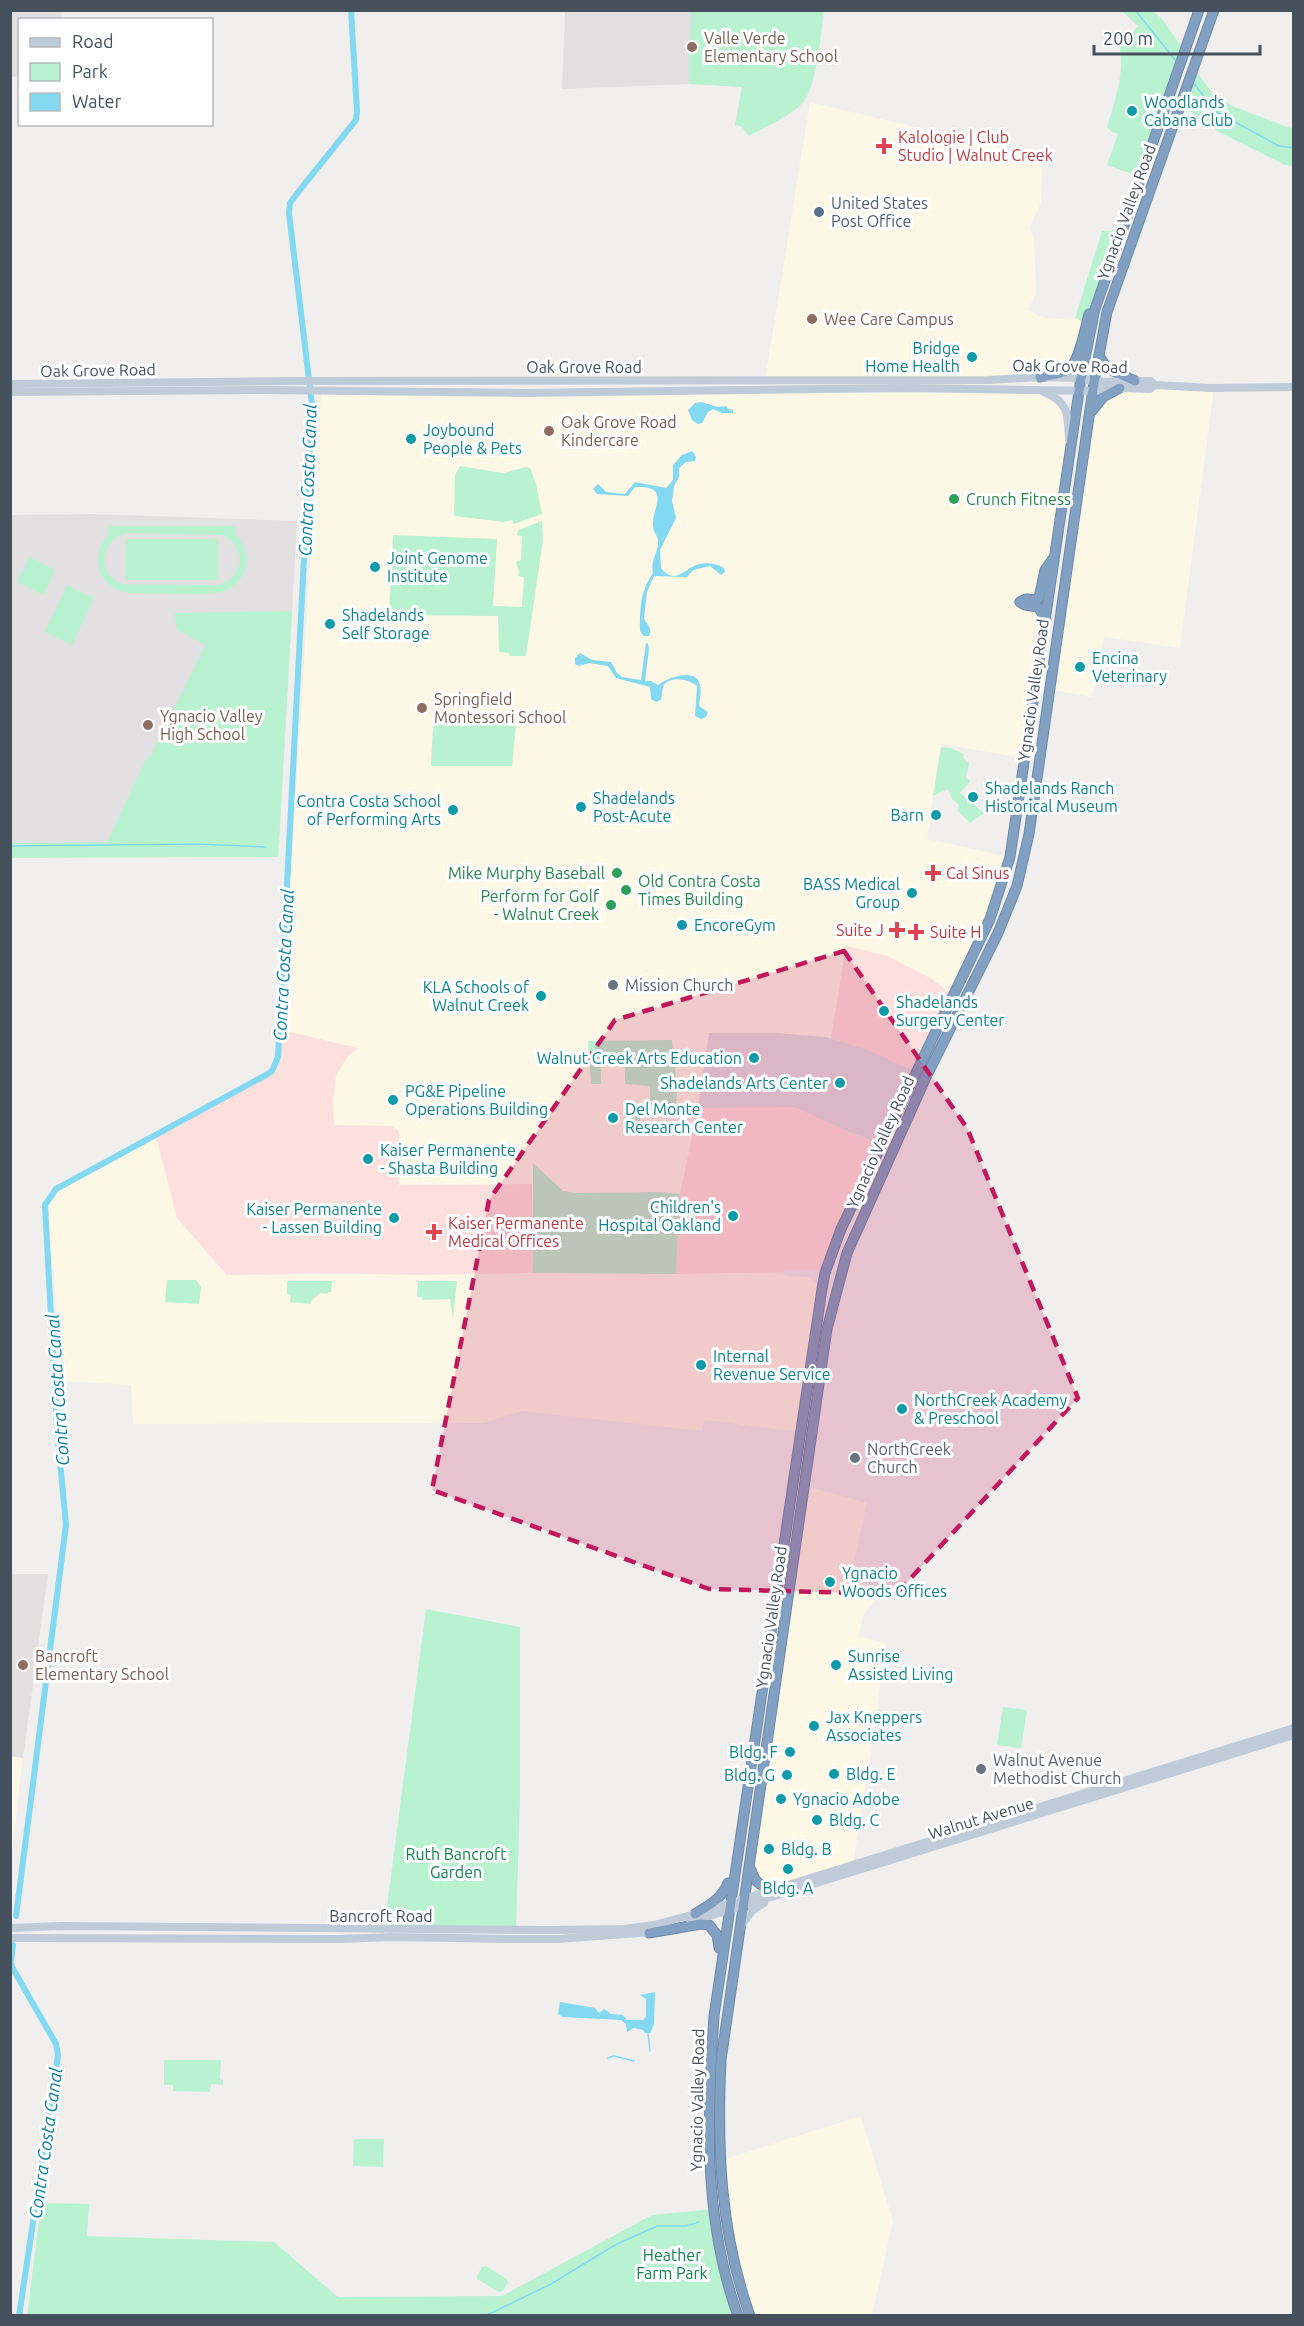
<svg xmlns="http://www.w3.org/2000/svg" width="1304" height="2326" viewBox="0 0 1304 2326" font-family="Ubuntu,sans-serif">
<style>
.commercial{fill:#fdf7e6}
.education{fill:#e2dfe0}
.medical{fill:#fde0dd}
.green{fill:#b9f2d0;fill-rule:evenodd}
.water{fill:#83d9f2}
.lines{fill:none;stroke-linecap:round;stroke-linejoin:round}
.stream{stroke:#83d9f2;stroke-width:1.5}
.canal{stroke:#83d9f2;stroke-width:6}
.highway-casing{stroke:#6d8bad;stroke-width:11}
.secondary{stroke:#bfcbd9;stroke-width:8}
.highway{stroke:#82a0c1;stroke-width:9}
.marked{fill:#c2185b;fill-opacity:0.2;stroke:#c2185b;stroke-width:4.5;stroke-dasharray:12 8;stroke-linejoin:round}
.education-dot{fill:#8d6e63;stroke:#fff;stroke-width:2}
.culture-dot{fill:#0f9aa8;stroke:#fff;stroke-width:2}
.health-dot{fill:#e0444e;stroke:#fff;stroke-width:2}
.service-dot{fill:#5c6f8a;stroke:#fff;stroke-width:2}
.leisure-dot{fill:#2e9e5b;stroke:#fff;stroke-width:2}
.worship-dot{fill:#6b7280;stroke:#fff;stroke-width:2}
.labels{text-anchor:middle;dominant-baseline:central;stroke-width:6;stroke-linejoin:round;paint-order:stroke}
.education-label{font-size:16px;fill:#785e54;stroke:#fff;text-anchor:start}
.culture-label{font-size:16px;fill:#0d838f;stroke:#fff;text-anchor:start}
.health-label{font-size:16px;fill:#be3a42;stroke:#fff;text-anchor:start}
.service-label{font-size:16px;fill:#4e5e75;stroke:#fff;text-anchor:start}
.street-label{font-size:16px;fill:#45515d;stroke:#fff}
.leisure-label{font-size:16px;fill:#27864d;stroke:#fff;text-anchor:start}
.worship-label{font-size:16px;fill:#5b616d;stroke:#fff;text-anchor:start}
.park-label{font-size:16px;fill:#10844c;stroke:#fff}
.water-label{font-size:18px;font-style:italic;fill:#047fa3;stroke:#fff}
</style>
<rect width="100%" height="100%" fill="#f1eeee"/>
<!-- commercial -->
<g class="commercial">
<polygon points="810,102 936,132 965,142 1043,153 1041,203 1029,228 1034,237 1036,293 1028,310 1044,318 1071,320 1075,318 1086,323 1069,369 1040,377 765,380"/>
<polygon points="1155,385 1214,388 1180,648 1104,637 1092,697 1048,689 1089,415 1110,392"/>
<polygon points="1037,390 1060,401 1070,452 1024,758 941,744 927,839 1010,857 1001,888 953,996 932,979 887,956 846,946 831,1038 776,1033 709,1034 689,1157 680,1194 677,1274 782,1272 786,1276 808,1277 822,1289 801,1432 705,1420 701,1431 521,1411 484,1423 133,1424 131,1385 60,1381 54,1269 49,1269 46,1210 47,1201 56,1189 156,1136 178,1218 227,1275 533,1273 529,1186 399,1185 391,1126 333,1126 333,1100 336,1075 348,1056 357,1048 281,1030 321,391"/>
<polygon points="805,1486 867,1503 854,1563 876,1598 863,1616 859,1636 885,1643 876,1722 853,1864 771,1889 760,1886 751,1868"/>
<polygon points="11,1756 23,1758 11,1858"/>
<polygon points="861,2116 893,2221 872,2315 750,2315 719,2161"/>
</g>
<!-- education -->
<g class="education">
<polygon points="11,10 61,11 62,19 20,20 19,76 11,77"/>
<polygon points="565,11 824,11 742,86 689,84 562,89"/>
<polygon points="92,514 297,521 279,844 11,843 10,515"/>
<polygon points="709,1033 776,1033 826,1037 863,1048 916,1071 881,1146 859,1135 758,1108 698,1108"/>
<polygon points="11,1574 48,1574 23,1758 11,1756"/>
</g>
<!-- medical -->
<g class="medical">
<polygon points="846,946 887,956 932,979 953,996 916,1071 863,1048 831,1038"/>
<polygon points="281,1030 358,1048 348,1056 336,1075 333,1100 334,1125 391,1126 399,1131 399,1185 532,1184 533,1273 414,1275 335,1273 227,1275 177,1218 156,1136 274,1072 280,1058"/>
<polygon points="794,1107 881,1146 825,1273 818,1270 787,1269 782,1272 676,1274 680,1194 698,1108"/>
</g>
<!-- green -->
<g class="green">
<path d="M691,10L824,11C821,33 817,85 804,101C793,115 765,127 749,136L742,127L735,125L742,87L689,84Z"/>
<path d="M1122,11H1153L1163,20L1184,51L1140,177L1107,165L1118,134L1111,131L1107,127C1115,102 1124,75 1120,48L1138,26Z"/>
<polygon points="1194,68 1213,94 1232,106 1293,129 1293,166 1285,165 1219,132 1180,104"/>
<polygon points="1122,230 1100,294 1092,304 1086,323 1075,318 1102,231"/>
<polygon points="460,466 503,473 526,467 530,468 536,484 542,514 514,524 512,520 504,522 454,516 455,475"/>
<polygon points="542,521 543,540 526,656 510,656 509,653 499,652 498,616 389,615 393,535 497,539 493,606 522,607 524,577 518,576 519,571 516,562 521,560 522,536 517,535 518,530"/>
<path d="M108,526H236L235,534C244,543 249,555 246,568C243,578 235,587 224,591C207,597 151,593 130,593C98,590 88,555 109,534ZM126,533L222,535C247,546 244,578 218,585L121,584C97,572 100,541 126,533Z"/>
<rect x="126" y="539" width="92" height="41"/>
<polygon points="29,557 55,570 44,595 17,582"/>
<polygon points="67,585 94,598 72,645 45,632"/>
<polygon points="292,611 278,857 11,858 11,843 107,842 146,759 151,755 205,645 177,630 174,613"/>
<path d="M453,714H517L512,766H431L433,725C438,718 447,720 453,714Z"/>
<polygon points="941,747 951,748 964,754 963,758 969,763 966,777 970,781 960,793 984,813 970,823 957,810 959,805 952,799 948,789 933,796"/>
<polygon points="672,1040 677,1088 676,1107 675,1109 641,1111 639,1127 626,1128 625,1108 650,1107 650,1086 625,1084 625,1065 601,1065 601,1084 591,1084 588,1041"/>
<polygon points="533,1163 563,1191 578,1193 659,1192 680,1194 676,1274 533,1273"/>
<polygon points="167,1280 196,1280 201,1287 199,1304 165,1302"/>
<polygon points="287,1281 332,1281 331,1292 328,1292 327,1294 320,1293 311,1301 310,1304 290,1302 291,1295 287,1294"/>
<polygon points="418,1281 457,1281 453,1319 450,1299 422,1300 422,1297 417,1297"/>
<polygon points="426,1609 520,1627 520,1798 516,1929 384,1929"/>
<polygon points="1003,1707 1027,1710 1021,1748 997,1745"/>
<polygon points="164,2060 221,2060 220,2079 223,2080 223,2085 211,2084 210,2092 173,2091 173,2085 164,2085"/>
<polygon points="354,2139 384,2139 383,2167 353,2166"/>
<polygon points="41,2203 89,2204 87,2236 274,2242 338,2297 502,2296 652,2215 714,2209 738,2316 27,2316"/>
<polygon points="486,2266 507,2279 508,2282 503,2291 499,2292 477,2279 477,2276 482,2267"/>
</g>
<!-- water -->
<g class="water">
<polygon points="701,402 718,407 726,406 728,409 733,410 733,413 722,413 713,409 708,412 702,423 698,424 692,420 688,410 695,403"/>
<path d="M692,451L696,457L695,461L686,462L679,468V477L674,486L672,501L676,518L660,550L661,568C676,587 686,566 700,564C707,562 718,564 724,568L725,572L721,575L710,566L693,570L687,577L654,576L647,592L644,618C646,625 653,626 649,636H644L640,631C640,608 640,592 653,573C650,560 659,552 658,540C657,535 653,531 653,526C651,509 673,485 635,487L628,496L597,494L593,489L598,484L606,492L625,494L635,482L666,488L673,480V465L682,455Z"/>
<path d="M646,643L648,644L649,649L645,681H651L658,685C667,678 693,668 699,682C702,689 700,698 699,706L708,712L706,717L701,719L695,716L697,686C690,680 672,675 664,685C662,688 662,695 661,700L656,702L651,699L650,687L616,678L608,666L589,663L579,666L575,664V658L580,653L592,660L611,662L617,673L622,677L641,680Z"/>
<polygon points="655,1992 654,2024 650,2033 645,2033 643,2030 634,2028 627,2032 626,2024 621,2020 563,2017 558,2014 560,2002 595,2008 599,2013 604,2009 611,2014 623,2015 627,2020 643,2020 646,2017 646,1999 640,1995"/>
</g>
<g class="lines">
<!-- stream -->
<g class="stream">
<polyline points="1135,10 1176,61"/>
<polyline points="1192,81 1215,111 1279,146 1294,148"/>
<polyline points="10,846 197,844 266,847"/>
<polyline points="648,2033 650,2051"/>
<polyline points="608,2058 614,2056 634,2061"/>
<polyline points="485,2316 551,2284 615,2245 657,2226 686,2226 699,2222"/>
</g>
<!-- canal -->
<g class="canal">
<polyline points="16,1916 66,1525 57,1429 45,1205 56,1189 266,1075 272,1071 278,1057 312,405 289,213 290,203 299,191 356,120 357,111 351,10"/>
<polyline points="13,1945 11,1962 12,1967 56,2044 58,2055 19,2316"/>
</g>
<!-- highway casing -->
<g class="highway-casing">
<g id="highway">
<polyline points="1099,356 1107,368 1135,381"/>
<path d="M1040,377C1049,375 1061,375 1069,369C1080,360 1085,328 1089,314"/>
<polyline points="1092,411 1103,397 1120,388"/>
<polyline points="1020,602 1026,599 1036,600 1039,598 1045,570 1053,559"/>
<polyline points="1020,602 1025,605 1038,607 1046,619"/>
<path d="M751,1870C755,1882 759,1885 771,1889"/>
<path d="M695,1914C709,1905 722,1899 728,1883"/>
<polyline points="649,1933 701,1924 709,1925 717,1935 719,1948"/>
<path d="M738,2316C703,2219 707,2117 714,2016L822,1289L825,1273L841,1229L990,919L1010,857L1081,378L1095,309L1199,10"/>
<path d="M750,2316C720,2232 717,2148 721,2060L827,1329L847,1253L927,1075L998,933L1017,886L1029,834L1094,382L1107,312L1214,10"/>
</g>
</g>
<!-- secondary -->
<g class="secondary">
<polyline points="10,384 302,381 988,380 1040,377 1081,378 1094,382 1151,381 1155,385"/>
<polyline points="10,392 267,390 521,393 906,388 1093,391 1120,388 1150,389 1155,385 1211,388 1294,387"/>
<path d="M1044,392C1069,402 1068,415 1069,440"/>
<polyline points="690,1922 1294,1735"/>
<polyline points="742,1924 752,1911 764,1903"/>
<polyline points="10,1928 62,1926 549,1930 624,1929 654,1925 695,1914 1294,1728"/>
<polyline points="10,1938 339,1939 394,1937 515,1939 557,1939 653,1932"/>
</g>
<!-- highway -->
<use href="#highway" class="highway"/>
</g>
<!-- marked area -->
<path class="marked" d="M844,951L967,1128L1078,1398L896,1594L709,1589L432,1490L489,1200L615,1020Z"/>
<!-- markers -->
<g class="education-dot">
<circle cx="692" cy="47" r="6"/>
<circle cx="812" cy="319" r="6"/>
<circle cx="549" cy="431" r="6"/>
<circle cx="422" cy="708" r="6"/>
<circle cx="148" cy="725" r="6"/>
<circle cx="23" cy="1665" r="6"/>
</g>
<g class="culture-dot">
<circle cx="1132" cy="111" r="6"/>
<circle cx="972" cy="357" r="6"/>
<circle cx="411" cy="439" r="6"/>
<circle cx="375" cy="567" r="6"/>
<circle cx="330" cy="624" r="6"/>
<circle cx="1080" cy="667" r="6"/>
<circle cx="973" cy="797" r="6"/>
<circle cx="581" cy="807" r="6"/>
<circle cx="453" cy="810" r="6"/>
<circle cx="936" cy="815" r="6"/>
<circle cx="912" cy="893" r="6"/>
<circle cx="682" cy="925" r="6"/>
<circle cx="541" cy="996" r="6"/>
<circle cx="884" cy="1011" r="6"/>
<circle cx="754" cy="1058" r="6"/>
<circle cx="840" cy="1083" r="6"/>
<circle cx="393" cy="1100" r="6"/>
<circle cx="613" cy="1118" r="6"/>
<circle cx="368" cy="1159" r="6"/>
<circle cx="733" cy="1216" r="6"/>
<circle cx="394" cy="1218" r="6"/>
<circle cx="701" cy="1365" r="6"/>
<circle cx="902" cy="1409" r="6"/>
<circle cx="830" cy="1582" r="6"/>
<circle cx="836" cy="1665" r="6"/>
<circle cx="814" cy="1726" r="6"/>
<circle cx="790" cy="1752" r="6"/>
<circle cx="834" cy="1774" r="6"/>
<circle cx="787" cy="1775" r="6"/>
<circle cx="781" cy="1799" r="6"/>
<circle cx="817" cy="1820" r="6"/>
<circle cx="769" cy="1849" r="6"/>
<circle cx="788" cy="1869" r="6"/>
</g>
<g class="health-dot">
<path d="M881 137h6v6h6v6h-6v6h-6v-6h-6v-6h6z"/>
<path d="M930 864h6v6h6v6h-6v6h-6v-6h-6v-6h6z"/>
<path d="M894 921h6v6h6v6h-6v6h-6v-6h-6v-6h6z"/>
<path d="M913 923h6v6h6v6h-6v6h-6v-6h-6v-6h6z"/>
<path d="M431 1223h6v6h6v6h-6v6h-6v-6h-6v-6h6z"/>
</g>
<circle class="service-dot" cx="819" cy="212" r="6"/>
<g class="leisure-dot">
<circle cx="954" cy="499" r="6"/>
<circle cx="617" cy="873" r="6"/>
<circle cx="626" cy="890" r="6"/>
<circle cx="611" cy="905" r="6"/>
</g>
<g class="worship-dot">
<circle cx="613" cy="985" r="6"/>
<circle cx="855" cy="1458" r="6"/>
<circle cx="981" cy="1769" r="6"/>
</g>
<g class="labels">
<!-- education labels -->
<g class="education-label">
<text x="704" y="38">Valle Verde<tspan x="704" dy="18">Elementary School</tspan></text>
<text x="824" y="319">Wee Care Campus</text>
<text x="561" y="422">Oak Grove Road<tspan x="561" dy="18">Kindercare</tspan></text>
<text x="434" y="699">Springfield<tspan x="434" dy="18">Montessori School</tspan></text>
<text x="160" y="716">Ygnacio Valley<tspan x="160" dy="18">High School</tspan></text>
<text x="35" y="1656">Bancroft<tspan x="35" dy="18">Elementary School</tspan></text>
</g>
<!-- culture labels -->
<g class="culture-label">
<text x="1144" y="102">Woodlands<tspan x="1144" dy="18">Cabana Club</tspan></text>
<text x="960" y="348" text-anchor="end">Bridge<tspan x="960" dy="18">Home Health</tspan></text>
<text x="423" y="430">Joybound<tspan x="423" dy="18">People &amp; Pets</tspan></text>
<text x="387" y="558">Joint Genome<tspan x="387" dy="18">Institute</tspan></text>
<text x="342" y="615">Shadelands<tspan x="342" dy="18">Self Storage</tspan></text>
<text x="1092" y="658">Encina<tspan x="1092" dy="18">Veterinary</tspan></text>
<text x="985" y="788">Shadelands Ranch<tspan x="985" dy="18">Historical Museum</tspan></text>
<text x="593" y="798">Shadelands<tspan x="593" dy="18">Post-Acute</tspan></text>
<text x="441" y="801" text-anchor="end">Contra Costa School<tspan x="441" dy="18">of Performing Arts</tspan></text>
<text x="924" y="815" text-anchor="end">Barn</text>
<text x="900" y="884" text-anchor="end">BASS Medical<tspan x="900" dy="18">Group</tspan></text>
<text x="694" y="925">EncoreGym</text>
<text x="529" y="987" text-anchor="end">KLA Schools of<tspan x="529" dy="18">Walnut Creek</tspan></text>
<text x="896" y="1002">Shadelands<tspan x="896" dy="18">Surgery Center</tspan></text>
<text x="742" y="1058" text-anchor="end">Walnut Creek Arts Education</text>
<text x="828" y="1083" text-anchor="end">Shadelands Arts Center</text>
<text x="405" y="1091">PG&amp;E Pipeline<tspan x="405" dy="18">Operations Building</tspan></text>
<text x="625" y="1109">Del Monte<tspan x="625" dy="18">Research Center</tspan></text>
<text x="380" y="1150">Kaiser Permanente<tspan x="380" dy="18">- Shasta Building</tspan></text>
<text x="721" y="1207" text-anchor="end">Children's<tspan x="721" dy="18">Hospital Oakland</tspan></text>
<text x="382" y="1209" text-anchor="end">Kaiser Permanente<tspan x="382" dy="18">- Lassen Building</tspan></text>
<text x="713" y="1356">Internal<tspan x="713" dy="18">Revenue Service</tspan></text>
<text x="914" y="1400">NorthCreek Academy<tspan x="914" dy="18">&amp; Preschool</tspan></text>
<text x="842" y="1573">Ygnacio<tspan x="842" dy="18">Woods Offices</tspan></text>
<text x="848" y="1656">Sunrise<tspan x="848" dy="18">Assisted Living</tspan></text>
<text x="826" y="1717">Jax Kneppers<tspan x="826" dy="18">Associates</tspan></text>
<text x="778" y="1752" text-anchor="end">Bldg. F</text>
<text x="846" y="1774">Bldg. E</text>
<text x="775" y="1775" text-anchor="end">Bldg. G</text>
<text x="793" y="1799">Ygnacio Adobe</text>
<text x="829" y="1820">Bldg. C</text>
<text x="781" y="1849">Bldg. B</text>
<text x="788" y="1888" text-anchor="middle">Bldg. A</text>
</g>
<!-- health labels -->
<g class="health-label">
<text x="898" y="137">Kalologie | Club<tspan x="898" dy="18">Studio | Walnut Creek</tspan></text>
<text x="946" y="873">Cal Sinus</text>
<text x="884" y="930" text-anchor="end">Suite J</text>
<text x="930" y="932">Suite H</text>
<text x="448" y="1223">Kaiser Permanente<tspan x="448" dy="18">Medical Offices</tspan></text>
</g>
<!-- service labels -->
<g class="service-label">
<text x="831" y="203">United States<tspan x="831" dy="18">Post Office</tspan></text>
</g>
<!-- street labels -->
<g class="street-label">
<text transform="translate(1126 212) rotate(-70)">Ygnacio Valley Road</text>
<text transform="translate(1070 366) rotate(1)">Oak Grove Road</text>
<text x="584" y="367">Oak Grove Road</text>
<text transform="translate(98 370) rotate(-1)">Oak Grove Road</text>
<text transform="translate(1033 690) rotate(-82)">Ygnacio Valley Road</text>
<text transform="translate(880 1142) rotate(-66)">Ygnacio Valley Road</text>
<text transform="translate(771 1617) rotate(-82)">Ygnacio Valley Road</text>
<text transform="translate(981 1818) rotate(-17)">Walnut Avenue</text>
<text x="381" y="1916">Bancroft Road</text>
<text transform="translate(697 2100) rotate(-89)">Ygnacio Valley Road</text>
</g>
<!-- leisure labels -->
<g class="leisure-label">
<text x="966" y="499">Crunch Fitness</text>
<text x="605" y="873" text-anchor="end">Mike Murphy Baseball</text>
<text x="638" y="881">Old Contra Costa<tspan x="638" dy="18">Times Building</tspan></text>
<text x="599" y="896" text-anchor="end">Perform for Golf<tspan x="599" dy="18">- Walnut Creek</tspan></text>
</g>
<!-- worship labels -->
<g class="worship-label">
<text x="625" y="985">Mission Church</text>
<text x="867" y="1449">NorthCreek<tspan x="867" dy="18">Church</tspan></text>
<text x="993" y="1760">Walnut Avenue<tspan x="993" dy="18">Methodist Church</tspan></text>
</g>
<!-- park labels -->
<g class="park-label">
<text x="456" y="1854">Ruth Bancroft<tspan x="456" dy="18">Garden</tspan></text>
<text x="672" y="2255">Heather<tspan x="672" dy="18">Farm Park</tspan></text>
</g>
<!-- water labels -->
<g class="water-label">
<text transform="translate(307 480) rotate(-88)">Contra Costa Canal</text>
<text transform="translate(283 965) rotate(-87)">Contra Costa Canal</text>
<text transform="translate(57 1390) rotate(-94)">Contra Costa Canal</text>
<text transform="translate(45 2143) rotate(-82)">Contra Costa Canal</text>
</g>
</g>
<!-- border -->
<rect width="1304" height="2326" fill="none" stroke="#45515d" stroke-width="24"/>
<!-- legend -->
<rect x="18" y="18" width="195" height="108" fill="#ffffff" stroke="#b5b9be" stroke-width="1.5"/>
<rect x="30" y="38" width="30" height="9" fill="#bfcbd9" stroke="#b5b9be" stroke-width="1.5"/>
<text x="72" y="48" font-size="18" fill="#45515d">Road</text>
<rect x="30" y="63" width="30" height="18" fill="#b9f2d0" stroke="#b5b9be" stroke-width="1.5"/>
<text x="72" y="78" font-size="18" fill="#45515d">Park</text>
<rect x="30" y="93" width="30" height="18" fill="#83d9f2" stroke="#b5b9be" stroke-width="1.5"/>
<text x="72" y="108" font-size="18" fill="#45515d">Water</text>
<!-- scale -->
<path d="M1094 45v9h166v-9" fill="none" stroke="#45515d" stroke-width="3"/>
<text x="1103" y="45" font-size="18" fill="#45515d" stroke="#ffffff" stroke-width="4.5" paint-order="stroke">200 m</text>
</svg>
